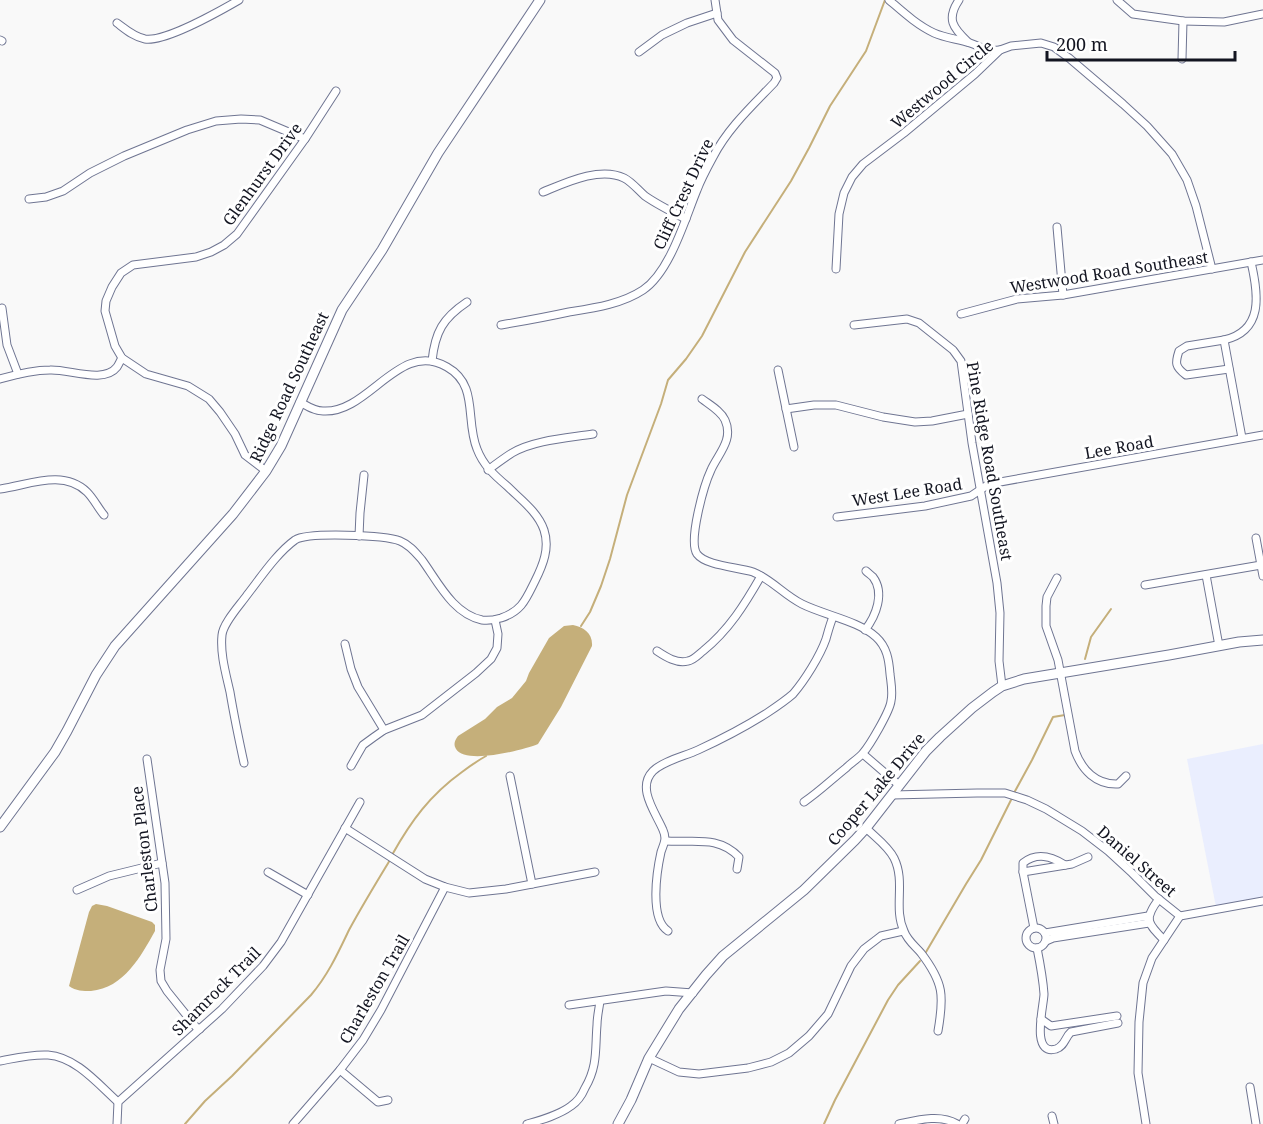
<svg xmlns="http://www.w3.org/2000/svg" width="1263" height="1124" viewBox="0 0 1263 1124" font-family="'Noto Serif',serif">
<style>
.built{fill:#eaeefe}
.water{fill:#c5af7a}
.lines{fill:none;stroke-linecap:round;stroke-linejoin:round}
.stream{stroke:#c5af7a;stroke-width:2}
.street-casing{stroke:#6f7592;stroke-width:9}
.secondary-casing{stroke:#6f7592;stroke-width:11}
.street{stroke:#fff;stroke-width:7}
.secondary{stroke:#fff;stroke-width:9}
.labels{text-anchor:middle;dominant-baseline:central;stroke-width:6;stroke-linejoin:round;paint-order:stroke}
.street-label{font-size:16px;fill:#131521;stroke:#fff}
</style>
<rect width="100%" height="100%" fill="#f9f9f9"/>
<!-- built -->
<polygon class="built" points="1263,744 1263,906 1217,912 1187,759"/>
<!-- water -->
<g class="water">
<path d="M573,625C584,627 593,634 592,646L561,707L538,744C524,750 465,765 456,749C453,744 455,740 458,736L485,719L497,707L512,698L526,681L529,673L549,638L564,626Z"/>
<path d="M96,904L107,906L152,922L155,925V931C141,956 124,988 91,991C83,991 76,991 69,986L89,912L92,906Z"/>
</g>
<g class="lines">
<!-- stream -->
<g class="stream">
<polyline points="581,626 590,612 601,586 610,559 627,495 661,404 668,380 686,359 702,336 745,252 791,181 809,148 830,106 866,51 885,0"/>
<polyline points="1085,659 1091,637 1111,609"/>
<polyline points="1014,793 1032,760 1053,717 1065,715"/>
<path d="M392,855C411,821 430,795 462,772C470,766 477,761 486,756"/>
<polyline points="926,952 966,884 981,860 1011,800"/>
<path d="M185,1124L205,1101L232,1076L311,995C328,975 338,953 349,930C362,906 376,883 390,860"/>
<polyline points="824,1124 835,1100 888,1000 898,985 920,961"/>
</g>
<!-- street casing -->
<g class="street-casing">
<g id="street">
<path d="M889,0C903,12 917,25 934,33C945,38 958,39 970,43C984,48 985,52 1000,50"/>
<path d="M959,0C946,19 953,28 968,42"/>
<polyline points="1117,0 1133,14 1183,21 1224,22 1263,14"/>
<path d="M117,23C125,29 134,37 145,39C165,42 220,11 239,0"/>
<polyline points="0,40 2,41"/>
<polyline points="639,52 662,35 687,23 717,13"/>
<polyline points="1182,59 1183,21"/>
<path d="M543,192C565,183 600,166 624,178C632,182 638,190 645,196C658,205 672,212 686,219"/>
<polyline points="29,199 46,197 63,191 90,173 124,156 187,130 216,121 241,119 260,120 305,139"/>
<polyline points="1057,227 1063,295"/>
<polyline points="836,269 839,214 844,193 852,177 863,164 904,133 975,74 1000,50 1011,46 1041,43 1054,47 1069,58 1123,104 1147,126 1172,154 1187,180 1196,206 1212,269"/>
<polyline points="2,308 7,345 18,374"/>
<polyline points="961,314 1017,299 1063,295 1263,260"/>
<path d="M501,325C524,321 546,317 569,312C594,308 622,304 643,290C670,272 685,219 697,190C701,179 707,168 713,157C728,128 752,106 774,83L777,78L775,73L733,40L718,20L715,0"/>
<polyline points="854,325 907,319 919,323 953,350 961,361 972,443 997,583 1000,613 999,661 1002,686"/>
<path d="M1224,340L1187,346L1179,351C1175,363 1175,367 1186,375L1229,369"/>
<path d="M432,361C435,332 443,318 467,302"/>
<polyline points="778,370 794,447"/>
<path d="M0,379C17,374 33,370 50,370C69,369 104,384 117,367C119,364 120,361 122,358"/>
<path d="M702,399C710,405 721,411 725,420C734,440 718,454 711,470C704,485 688,541 697,554C706,566 738,567 753,572C771,579 784,595 802,604C824,615 859,621 876,637C887,647 889,660 890,674C891,683 893,692 891,701C890,711 870,745 863,753C859,758 851,763 846,768C831,780 820,791 804,802"/>
<polyline points="786,409 814,405 836,405 883,417 915,422 932,421 968,414"/>
<path d="M1242,438L1224,340C1263,331 1259,296 1251,262"/>
<path d="M488,470C496,464 504,458 512,453C534,440 568,438 593,434"/>
<polyline points="266,471 245,455 235,434 220,412 209,399 188,386 146,374 122,358 115,346 105,311 106,301 112,287 121,273 133,265 196,257 211,252 224,245 237,234 305,139 336,91"/>
<path d="M0,489C29,485 63,469 87,492C94,499 98,508 104,515"/>
<polyline points="837,517 925,506 971,496 989,484 1263,435"/>
<polyline points="359,536 360,513 364,475"/>
<polyline points="1256,538 1263,576"/>
<polyline points="1206,575 1219,646"/>
<path d="M1057,578L1047,597L1046,606V626L1058,660L1075,751C1082,770 1096,785 1118,784L1126,776"/>
<polyline points="1145,585 1261,565"/>
<path d="M865,630C876,616 885,593 873,577C871,575 868,573 866,571"/>
<polyline points="345,644 351,669 358,687 384,730"/>
<path d="M657,651C666,657 677,664 688,661C694,660 699,654 703,651C729,630 745,604 761,576"/>
<polyline points="863,754 899,785"/>
<polyline points="147,759 165,883 166,939 160,970 161,981 167,991 196,1027 200,1029"/>
<path d="M244,763C239,740 234,716 230,692C226,674 220,654 222,635C223,623 240,605 247,595C261,577 277,553 295,540C308,532 385,535 400,541C410,545 416,553 422,560C438,582 453,614 482,620C488,621 494,620 501,618C522,611 526,599 535,581C543,565 550,548 544,530C538,512 520,499 507,486C494,475 483,465 477,449C465,420 479,385 447,367C399,339 369,414 323,411C314,411 307,406 300,402"/>
<polyline points="351,766 363,745 374,737 384,730 422,715 476,673 491,659 497,648 498,634 495,620"/>
<polyline points="510,776 532,884"/>
<polyline points="892,795 977,793 1005,793 1027,800 1046,809 1082,831 1108,851 1132,873 1155,896 1180,916 1263,901"/>
<polyline points="345,828 425,879 445,887 469,893 506,889 595,872"/>
<path d="M866,828C875,837 888,846 894,858C906,882 893,908 904,931C907,940 915,946 921,953C944,983 944,996 938,1031"/>
<path d="M666,841C694,843 718,835 739,857L737,869"/>
<polyline points="268,872 308,895"/>
<polyline points="1023,872 1072,864 1088,857"/>
<polyline points="77,890 109,876 162,863"/>
<path d="M1159,899C1143,919 1148,924 1164,940"/>
<circle cx="1036" cy="938" r="10"/>
<path d="M1034,928L1023,872V863C1037,852 1051,856 1065,865"/>
<path d="M668,931C649,919 657,870 661,852C664,843 667,839 663,830C656,813 636,788 653,771C663,761 685,756 698,750C722,739 745,727 767,713C776,707 785,701 793,694C805,680 820,656 826,639C828,632 830,624 833,617"/>
<polyline points="1045,933 1148,916"/>
<polyline points="1046,941 1053,938 1149,923"/>
<path d="M1037,948C1040,963 1043,979 1044,994C1044,1005 1030,1056 1056,1049C1065,1046 1065,1037 1071,1032L1118,1023"/>
<polyline points="569,1005 652,993 666,991 693,993"/>
<polyline points="1041,1019 1051,1026 1117,1016"/>
<polyline points="649,1058 679,1072 699,1074 748,1068 771,1062 789,1053 809,1036 828,1014 851,966 864,949 881,936 903,931"/>
<path d="M0,1061C16,1058 32,1054 48,1055C76,1057 98,1084 118,1102"/>
<polyline points="340,1070 378,1102 388,1100"/>
<polyline points="1250,1087 1256,1124"/>
<polyline points="1052,1116 1054,1124"/>
<polyline points="117,1124 118,1102 222,1009 263,966 281,942 360,802"/>
<polyline points="293,1124 340,1070 363,1040 381,1010 445,887"/>
<path d="M527,1124C541,1120 559,1115 571,1106C577,1102 582,1095 585,1088C598,1066 595,1049 597,1025C597,1017 599,1009 600,1001"/>
<path d="M899,1124C918,1120 940,1114 957,1124"/>
<polyline points="962,1124 965,1119"/>
<polyline points="1146,1124 1138,1073 1139,1022 1143,983 1152,958 1180,916"/>
</g>
</g>
<!-- secondary casing -->
<g class="secondary-casing">
<g id="secondary">
<polyline points="0,827 55,752 67,731 96,675 115,646 233,514 266,471 281,446 342,310 382,250 438,153 540,0"/>
<polyline points="618,1124 631,1100 649,1058 679,1009 706,975 723,956 804,890 855,840 866,828 926,751 940,737 972,708 993,692 1002,686 1024,679 1169,655 1239,642 1263,640"/>
</g>
</g>
<!-- street -->
<use href="#street" class="street"/>
<!-- secondary -->
<use href="#secondary" class="secondary"/>
</g>
<g class="labels">
<!-- street labels -->
<g class="street-label">
<text transform="translate(942 84) rotate(-40)">Westwood Circle</text>
<text transform="translate(262 174) rotate(-54)">Glenhurst Drive</text>
<text transform="translate(683 194) rotate(-65)">Cliff Crest Drive</text>
<text transform="translate(1109 272) rotate(-9)">Westwood Road Southeast</text>
<text transform="translate(289 387) rotate(-65)">Ridge Road Southeast</text>
<text transform="translate(1119 447) rotate(-10)">Lee Road</text>
<text transform="translate(990 461) rotate(80)">Pine Ridge Road Southeast</text>
<text transform="translate(907 492) rotate(-9)">West Lee Road</text>
<text transform="translate(876 789) rotate(-50)">Cooper Lake Drive</text>
<text transform="translate(144 849) rotate(-97)">Charleston Place</text>
<text transform="translate(1137 861) rotate(41)">Daniel Street</text>
<text transform="translate(374 989) rotate(-60)">Charleston Trail</text>
<text transform="translate(216 991) rotate(-45)">Shamrock Trail</text>
</g>
</g>
<!-- scale -->
<path d="M1047 51v9h188v-9" fill="none" stroke="#131521" stroke-width="3"/>
<text x="1056" y="51" font-size="18" fill="#131521" stroke="#ffffff" stroke-width="4.5" paint-order="stroke">200 m</text>
</svg>
